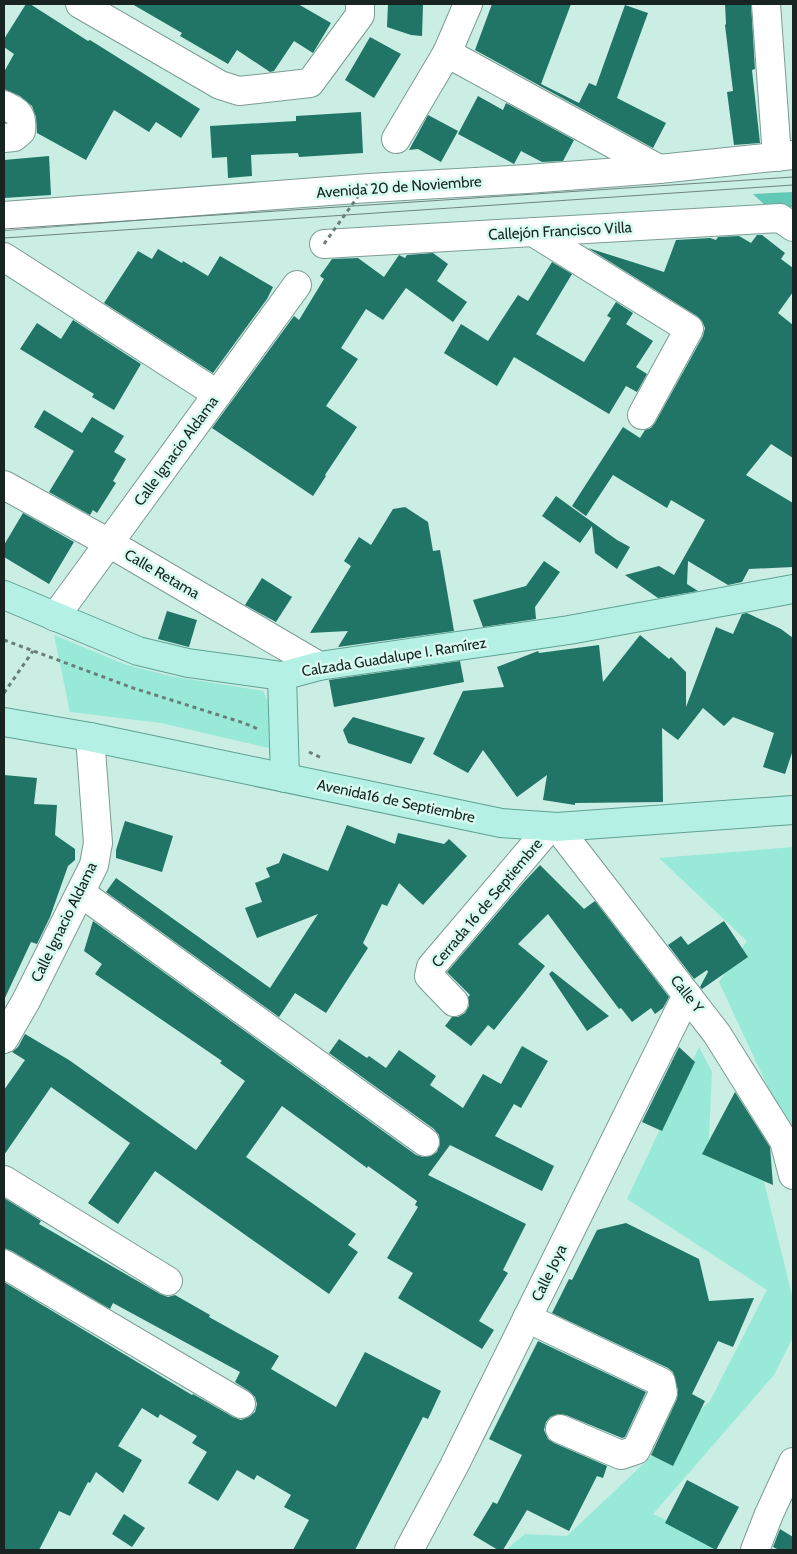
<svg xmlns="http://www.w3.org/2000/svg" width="797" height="1554" viewBox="0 0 797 1554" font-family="Cabin,sans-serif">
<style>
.green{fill:#99e9d8}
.forest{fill:#61c9b5}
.building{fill:#217566}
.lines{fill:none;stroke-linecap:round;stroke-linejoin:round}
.minor-casing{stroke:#7b9c94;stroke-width:30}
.major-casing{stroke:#5ea294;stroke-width:30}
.path{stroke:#687f79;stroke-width:3;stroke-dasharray:4 4;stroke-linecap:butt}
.minor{stroke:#fff;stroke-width:28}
.major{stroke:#b5f0e4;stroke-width:28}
.tram{stroke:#6d857f;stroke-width:1}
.path-bridge{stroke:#687f79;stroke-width:3;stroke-dasharray:4 4;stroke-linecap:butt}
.labels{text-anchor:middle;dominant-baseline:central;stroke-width:5;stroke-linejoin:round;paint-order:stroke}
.street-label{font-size:15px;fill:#172421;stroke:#d7faf1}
</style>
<rect width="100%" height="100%" fill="#caede4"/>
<!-- green -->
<g class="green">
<polygon points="54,635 124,664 170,676 263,691 295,754 161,723 70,712"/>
<polygon points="793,847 793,1141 719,982 747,941 659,858"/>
<polygon points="699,1047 712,1072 708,1157 754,1141 793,1299 793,1337 774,1375 653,1514 713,1541 715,1550 506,1550 525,1534 567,1536 710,1401 767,1290 627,1199"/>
</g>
<!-- forest -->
<polygon class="forest" points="793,192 793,207 768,208 753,194"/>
<!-- building -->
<g class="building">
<polygon points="26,4 30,4 88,41 90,40 200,109 181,138 156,122 149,132 114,110 86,160 37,133 36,117 32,106 20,96 4,89 4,72 14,54 4,47 4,39"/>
<polygon points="132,4 298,4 331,23 313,53 294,41 274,71 270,72 237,50 228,64 180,36 182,33"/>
<polygon points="388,4 423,4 422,36 411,35 387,27"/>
<polygon points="492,4 571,4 541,84 579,103 589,83 596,86 625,5 648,13 617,98 666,123 653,148 475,50"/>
<polygon points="725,4 751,4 755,69 752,70 760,143 734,145 727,92 733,91 725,25 726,24"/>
<polygon points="370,37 401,54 374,98 345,80"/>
<polygon points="478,96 503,110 506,103 574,140 563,161 542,162 521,151 514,164 458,134"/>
<polygon points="361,112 363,153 299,157 298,153 251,155 252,176 228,178 227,157 212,158 210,126 296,121 296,116"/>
<polygon points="428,115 458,131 441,162 418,149 409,150"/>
<polygon points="49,156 51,195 4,198 4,160"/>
<polygon points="757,235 762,235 785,253 781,259 793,268 793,292 778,313 793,325 793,458 771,444 746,475 793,503 793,567 749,569 742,582 728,585 688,561 687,584 698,591 658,598 625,575 659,566 674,575 705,520 671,500 667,508 613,475 586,516 572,506 623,427 640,438 645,430 651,428 655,423 703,336 705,328 702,321 697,316 588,248 664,272 676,240 710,238 716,240 718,237 739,236 751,243"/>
<polygon points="158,249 182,263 183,261 208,276 220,256 273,287 267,299 213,373 104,303 138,251 152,259"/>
<polygon points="433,253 448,264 437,281 467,302 453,322 406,288 383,320 366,309 341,348 358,359 326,406 357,427 325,475 326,476 313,496 212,428 294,316 299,320 324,279 320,276 332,259 358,258 384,277 399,255 405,258 407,255"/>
<polygon points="552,262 572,274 536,334 584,362 611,318 607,316 616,302 633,313 626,324 653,341 636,367 647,374 637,392 626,386 609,414 514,357 497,386 444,353 461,324 488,341 518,295 528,301"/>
<polygon points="73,320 141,364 114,410 92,397 94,394 20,349 37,323 61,339"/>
<polygon points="44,410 82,433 92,417 124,436 114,452 126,459 113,481 116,483 97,513 93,510 90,515 49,492 74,451 34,427"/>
<polygon points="556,496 617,540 630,547 617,569 595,553 592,526 580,543 542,516"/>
<polygon points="405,507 428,522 433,551 440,550 454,631 338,647 348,631 310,633 351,566 344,561 359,537 371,545 393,509"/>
<polygon points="23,513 74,542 49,584 4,557 4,545"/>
<polygon points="544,561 560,572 535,607 536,619 483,627 473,600 526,586"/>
<polygon points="262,578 292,597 276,622 245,605"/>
<polygon points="167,611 197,620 189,647 158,639"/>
<polygon points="747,613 781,629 793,638 793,750 785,774 763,767 774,733 733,717 724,726 703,708 678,740 662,728 663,802 575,803 575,805 543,800 547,775 517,797 483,750 468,773 433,754 463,691 504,687 497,667 538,651 539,653 599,645 603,682 640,635 669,659 671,657 686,672 686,707 716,627 733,634 742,614"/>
<polygon points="460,661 464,682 334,707 329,680"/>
<polygon points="353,717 425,738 411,764 348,743 343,730"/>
<polygon points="4,775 37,778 34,804 57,805 55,835 75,849 75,860 68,866 50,917 37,944 31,942 4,1000"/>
<polygon points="125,821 173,836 162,872 116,858 116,850"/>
<polygon points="347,825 395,844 398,833 444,844 449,839 467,856 423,905 399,883 387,906 382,904 363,943 368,948 326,1013 295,993 279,1017 106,892 116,878 270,988 318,914 257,938 245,908 262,902 255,883 270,877 266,868 279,863 283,853 328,871"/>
<polygon points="540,865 584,909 595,901 669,997 663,1008 655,1014 651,1008 632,1022 621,1008 619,1009 548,914 518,944 545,966 494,1030 488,1025 471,1046 445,1026 452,1017 458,1017 465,1013 469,1006 468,997 470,995 447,972 525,881"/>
<polygon points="93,921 416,1155 423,1157 431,1156 437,1152 440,1144 439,1135 434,1129 329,1053 339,1039 367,1058 369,1056 386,1068 399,1050 436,1076 430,1085 463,1108 483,1074 501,1084 522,1046 548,1061 521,1108 514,1104 495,1136 554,1166 542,1191 450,1145 428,1175 526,1224 503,1270 508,1273 479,1321 494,1330 482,1349 398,1298 413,1273 387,1258 418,1207 415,1205 417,1201 368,1166 367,1168 282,1106 246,1157 356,1234 348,1245 358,1252 329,1294 155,1171 118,1224 88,1203 130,1143 51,1087 4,1155 4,1090 25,1060 12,1052 18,1047 25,1034 69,1060 196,1150 245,1081 220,1063 222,1061 95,974 102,964 84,951"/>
<polygon points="724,921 748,957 702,989 700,987 708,972 707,970 694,979 668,945 681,936 688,945"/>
<polygon points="552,971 609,1016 587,1031 549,974"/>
<polygon points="679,1047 695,1062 662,1131 642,1122"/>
<polygon points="735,1092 770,1147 773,1185 702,1154"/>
<polygon points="4,1198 41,1221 39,1224 160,1294 168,1297 175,1295 210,1315 209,1317 279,1356 271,1369 336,1407 365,1352 441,1391 428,1419 423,1417 355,1550 293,1550 309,1520 284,1507 291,1495 257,1475 254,1480 237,1470 218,1501 188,1483 207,1452 192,1443 197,1436 160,1414 158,1418 142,1408 118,1446 142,1460 123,1493 96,1472 90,1483 88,1482 70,1516 59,1511 39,1550 4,1550 4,1282 192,1395 193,1394 233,1417 241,1420 249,1417 255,1412 257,1404 255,1397 249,1391 235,1382 240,1372 113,1303 110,1309 12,1251 4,1248"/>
<polygon points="626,1223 699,1259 709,1301 754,1298 733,1347 718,1341 692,1394 705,1401 673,1466 651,1455 677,1399 678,1390 673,1372 668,1368 552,1313 569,1279 572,1280 597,1230"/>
<polygon points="538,1341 646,1392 625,1437 622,1438 566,1415 558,1414 550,1417 546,1422 544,1430 548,1439 554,1443 607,1466 603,1478 597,1476 569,1531 527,1510 503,1550 498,1550 473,1535 493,1502 497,1504 522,1455 489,1439"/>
<polygon points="687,1480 739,1507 716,1550 665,1523"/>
<polygon points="124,1514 145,1528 132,1547 112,1534"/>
<polygon points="780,1529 793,1537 793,1550 779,1550 773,1547"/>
</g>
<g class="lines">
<!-- minor casing -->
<g class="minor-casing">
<g id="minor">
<polyline points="80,4 220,85 239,91 310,83 360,15 360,4"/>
<polyline points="766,4 777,157"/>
<polyline points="447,53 659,169"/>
<path d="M4,105C18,112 23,114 21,131L14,137L4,138"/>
<polyline points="396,139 447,53 468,4"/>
<polyline points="4,216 369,188 527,179 659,169 793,155"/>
<polyline points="533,232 689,329 642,415"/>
<polyline points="324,244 780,218 793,227"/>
<polyline points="4,257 217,394"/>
<polyline points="4,485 109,543 319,666"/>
<polyline points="55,617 297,285"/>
<polyline points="557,827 717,1034 784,1141 793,1175"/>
<polyline points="81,893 425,1142"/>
<polyline points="454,1002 429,976 431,967 550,827"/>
<polyline points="4,1039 26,1001 94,865 98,843 90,737"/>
<polyline points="4,1180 168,1281"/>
<polyline points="4,1264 241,1404"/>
<polyline points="527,1318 661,1382 663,1393 636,1450 621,1455 560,1429"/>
<polyline points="409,1550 454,1466 687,995"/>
<polyline points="755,1550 769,1514 793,1462"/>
</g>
</g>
<!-- major casing -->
<g class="major-casing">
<g id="major">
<polyline points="4,595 138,651 188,663 282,676 319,666 569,630 793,589"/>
<polyline points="282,676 285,778"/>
<polyline points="4,722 90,737 501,823 557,827 793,810"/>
</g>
</g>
<!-- path -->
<g class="path">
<polyline points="4,640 133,688 244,723 258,729"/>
<polyline points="4,693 33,651"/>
<polyline points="309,752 322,758"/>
</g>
<!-- minor -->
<use href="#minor" class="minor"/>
<!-- major -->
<use href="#major" class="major"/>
<!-- tram -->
<g class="tram">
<polyline points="4,229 793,177"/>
<polyline points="4,238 793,185"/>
</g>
<!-- path-bridge -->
<polyline class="path-bridge" points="324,244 367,184"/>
</g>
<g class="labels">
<!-- street labels -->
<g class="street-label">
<text transform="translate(399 187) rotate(-4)">Avenida 20 de Noviembre</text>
<text transform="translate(560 231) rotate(-3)">Callejón Francisco Villa</text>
<text transform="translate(176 451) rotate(-54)">Calle Ignacio Aldama</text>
<text transform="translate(162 574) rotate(30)">Calle Retama</text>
<text transform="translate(394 657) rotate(-9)">Calzada Guadalupe I. Ramírez</text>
<text transform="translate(396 801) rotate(12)">Avenida16 de Septiembre</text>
<text transform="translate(487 903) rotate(-50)">Cerrada 16 de Septiembre</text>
<text transform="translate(64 922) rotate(-64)">Calle Ignacio Aldama</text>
<text transform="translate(687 994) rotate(52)">Calle Y</text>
<text transform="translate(549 1273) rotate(-64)">Calle Joya</text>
</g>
</g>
<!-- border -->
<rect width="797" height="1554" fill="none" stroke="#172421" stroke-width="10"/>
</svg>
